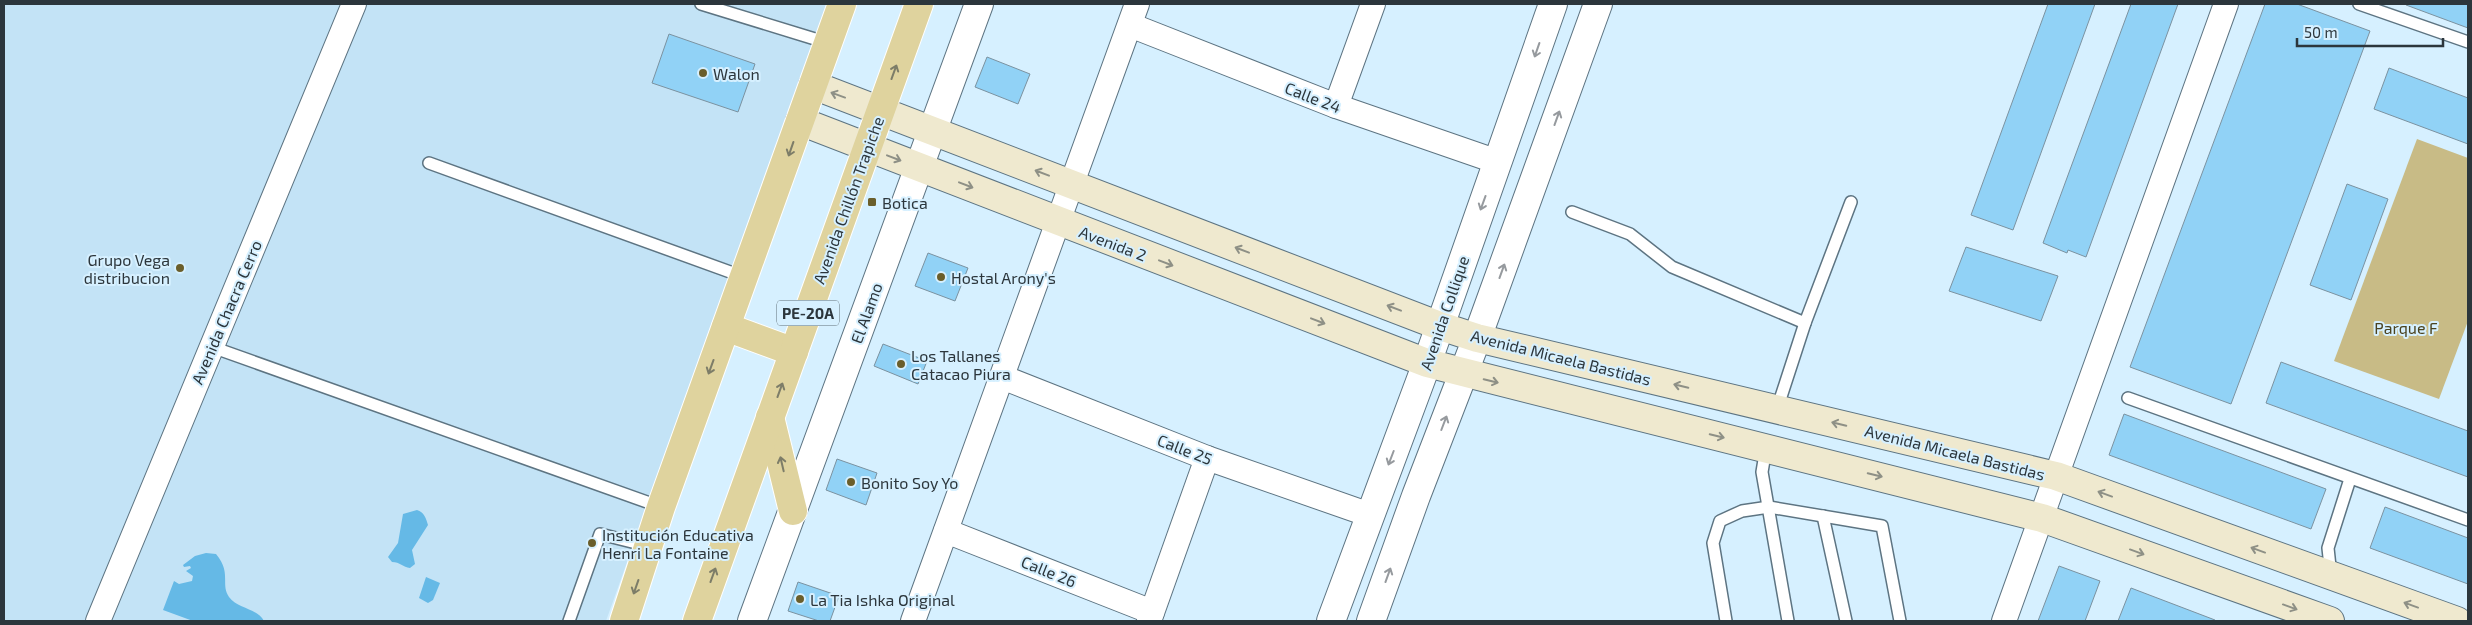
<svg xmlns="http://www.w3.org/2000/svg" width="2472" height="625" viewBox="0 0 2472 625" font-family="'Exo 2',sans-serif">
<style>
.built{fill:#c3e3f6}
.green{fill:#c8bb86}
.water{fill:#65b9e6}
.building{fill:#91d2f6;stroke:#7b92a0}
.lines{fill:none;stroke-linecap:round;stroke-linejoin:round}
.service-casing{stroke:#5d7482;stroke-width:14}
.minor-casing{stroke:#5d7482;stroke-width:26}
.tertiary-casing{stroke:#5d7482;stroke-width:30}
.secondary-casing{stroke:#5d7482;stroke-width:30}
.primary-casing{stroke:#fff;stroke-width:30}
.service{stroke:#fff;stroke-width:11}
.minor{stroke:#fff;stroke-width:24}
.tertiary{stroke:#fff;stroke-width:28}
.secondary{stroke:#efe9cf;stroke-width:28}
.primary{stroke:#dfd39e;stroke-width:28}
.oneway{stroke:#969a9e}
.oneway2{stroke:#7d7d68}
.oneway3{stroke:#8e9086}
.poi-dot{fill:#6a5e2b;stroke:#d6f0ff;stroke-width:2}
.labels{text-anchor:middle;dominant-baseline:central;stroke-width:4;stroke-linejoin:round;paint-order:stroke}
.shield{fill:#d6f0ff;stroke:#5f6e76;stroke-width:1}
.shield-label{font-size:15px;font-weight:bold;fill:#2c363c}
.poi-label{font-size:16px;fill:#2c363c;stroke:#d6f0ff;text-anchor:start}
.street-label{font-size:16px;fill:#2c363c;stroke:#d6f0ff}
.park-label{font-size:16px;fill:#4a421e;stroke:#d6f0ff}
</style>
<rect width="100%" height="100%" fill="#d6f0ff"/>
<!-- built -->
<polygon class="built" points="4,4 827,4 606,621 4,621"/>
<!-- green -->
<polygon class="green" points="2417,139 2468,158 2468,321 2439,399 2334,361"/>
<!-- water -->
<g class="water">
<path d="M417,510C424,512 426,518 428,525L412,550L415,564L410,568C403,567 400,562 392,562L388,557L398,543L403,514Z"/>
<path d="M206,553L216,554C232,573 220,584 229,597C238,609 257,608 264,621H193L163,610L174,581L179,584L192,581L193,576L186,571L191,568L190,566L184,567L183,565L195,556Z"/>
<polygon points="426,577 440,583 433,600 428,603 419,598"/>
</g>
<!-- building -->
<g class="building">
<polygon points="2048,4 2095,4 2013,230 1971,215"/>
<polygon points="2131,4 2178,4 2086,257 2068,250 2067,253 2043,243"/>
<polygon points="2265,4 2297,4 2370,31 2231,404 2130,367"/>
<polygon points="2406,4 2468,4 2468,28 2406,5"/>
<polygon points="669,34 755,64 738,112 652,83"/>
<polygon points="987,57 1030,74 1018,104 975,87"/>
<polygon points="2389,68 2468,98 2468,144 2374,109"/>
<polygon points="2347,184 2388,199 2351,300 2310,285"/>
<polygon points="1966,247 2058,276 2041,321 1949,291"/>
<polygon points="928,253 968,268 955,301 915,286"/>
<polygon points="883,344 927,361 918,384 874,366"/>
<polygon points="2281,362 2468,431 2468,477 2266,403"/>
<polygon points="2124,414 2326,489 2311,529 2109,455"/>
<polygon points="837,459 877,473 866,505 826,490"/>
<polygon points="2385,507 2468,538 2468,584 2370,548"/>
<polygon points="2059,566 2100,581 2085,621 2038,621"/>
<polygon points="798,582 839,596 830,621 819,621 788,611"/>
<polygon points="2131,588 2215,620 2215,621 2118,621"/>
</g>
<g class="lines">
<!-- service casing -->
<g class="service-casing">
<g id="service">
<polyline points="701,4 828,43"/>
<polyline points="2359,4 2468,42"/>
<polyline points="429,163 744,277"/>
<polyline points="1572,212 1630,234 1672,267 1805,323"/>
<polyline points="212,347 661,507"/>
<polyline points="2128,398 2468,520"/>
<polyline points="1777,409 1805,323 1851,202"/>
<polyline points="1766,448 1762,472 1788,621"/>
<polyline points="1823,516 1846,621"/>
<polyline points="2331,576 2328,548 2350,479"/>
<polyline points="569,621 600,534 648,546"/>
<polyline points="1726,621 1713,543 1720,521 1742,511 1769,507 1882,526 1900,621"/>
</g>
</g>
<!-- minor casing -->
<g class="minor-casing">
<g id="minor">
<polyline points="1130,25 1336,106 1498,162"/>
<polyline points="1336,106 1373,4"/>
<polyline points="1002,377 1207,458 1370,515"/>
<polyline points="946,531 1152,612"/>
<polyline points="98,621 354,4"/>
<polyline points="913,621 1137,4"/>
<polyline points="1149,621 1207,458"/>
<polyline points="2004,621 2226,4"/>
</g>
</g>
<!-- tertiary casing -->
<g class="tertiary-casing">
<g id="tertiary">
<polyline points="752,621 979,4"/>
<polyline points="1331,621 1427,363 1553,4"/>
<polyline points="1371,621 1416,496 1477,338 1598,4"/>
</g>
</g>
<!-- secondary casing -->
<g class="secondary-casing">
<g id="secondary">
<polyline points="813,85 1440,326 1477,338 2056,476 2457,621"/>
<polyline points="800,121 1427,363 2042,518 2330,621"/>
</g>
</g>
<!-- primary casing -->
<g class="primary-casing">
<g id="primary">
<polyline points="726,327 794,352"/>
<polyline points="770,417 793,511"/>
<polyline points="624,621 661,507 842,4"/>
<polyline points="697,621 919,4"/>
</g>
</g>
<!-- service -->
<use href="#service" class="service"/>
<!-- minor -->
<use href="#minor" class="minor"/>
<!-- tertiary -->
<use href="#tertiary" class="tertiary"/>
<!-- secondary -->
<use href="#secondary" class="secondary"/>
<!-- primary -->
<use href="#primary" class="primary"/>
</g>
<!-- one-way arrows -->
<defs><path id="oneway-shaft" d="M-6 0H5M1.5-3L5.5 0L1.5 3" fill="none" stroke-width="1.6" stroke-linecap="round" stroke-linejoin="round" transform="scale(1.25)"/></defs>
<g class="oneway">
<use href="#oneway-shaft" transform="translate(1537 50) rotate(109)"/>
<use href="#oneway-shaft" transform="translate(1557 118) rotate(-70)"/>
<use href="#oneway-shaft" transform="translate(1483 203) rotate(110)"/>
<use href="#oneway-shaft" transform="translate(1502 271) rotate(-70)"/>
<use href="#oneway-shaft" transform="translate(1444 423) rotate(-69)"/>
<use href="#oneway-shaft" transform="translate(1391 458) rotate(111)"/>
<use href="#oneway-shaft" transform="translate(1388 575) rotate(-70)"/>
</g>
<g class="oneway2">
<use href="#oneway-shaft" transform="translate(894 72) rotate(-70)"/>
<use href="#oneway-shaft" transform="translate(791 149) rotate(109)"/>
<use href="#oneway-shaft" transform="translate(711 367) rotate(110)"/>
<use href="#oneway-shaft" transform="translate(780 390) rotate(-70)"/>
<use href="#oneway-shaft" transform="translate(782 464) rotate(-103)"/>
<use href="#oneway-shaft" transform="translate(713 575) rotate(-70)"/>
<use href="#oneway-shaft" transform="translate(636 587) rotate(109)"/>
</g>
<g class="oneway3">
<use href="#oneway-shaft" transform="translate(838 95) rotate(-160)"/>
<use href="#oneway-shaft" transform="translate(894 158) rotate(21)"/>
<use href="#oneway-shaft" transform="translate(1042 173) rotate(-159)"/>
<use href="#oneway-shaft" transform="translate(966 185) rotate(21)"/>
<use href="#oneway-shaft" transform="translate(1242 250) rotate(-159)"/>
<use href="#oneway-shaft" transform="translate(1166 263) rotate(21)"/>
<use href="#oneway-shaft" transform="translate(1394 308) rotate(-159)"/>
<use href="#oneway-shaft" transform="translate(1318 321) rotate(21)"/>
<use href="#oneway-shaft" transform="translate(1491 381) rotate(13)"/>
<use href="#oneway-shaft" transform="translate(1681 386) rotate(-167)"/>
<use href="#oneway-shaft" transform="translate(1839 424) rotate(-166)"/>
<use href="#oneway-shaft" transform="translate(1717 436) rotate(14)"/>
<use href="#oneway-shaft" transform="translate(1875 475) rotate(14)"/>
<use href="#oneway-shaft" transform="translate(2105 494) rotate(-160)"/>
<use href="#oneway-shaft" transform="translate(2258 550) rotate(-160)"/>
<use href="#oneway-shaft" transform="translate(2137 552) rotate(20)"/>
<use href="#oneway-shaft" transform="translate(2411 605) rotate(-160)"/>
<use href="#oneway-shaft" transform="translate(2290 607) rotate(20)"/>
</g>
<!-- markers -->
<g class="poi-dot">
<circle cx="703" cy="73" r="5"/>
<rect x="867" y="197" width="10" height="10" rx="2.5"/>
<circle cx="180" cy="268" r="5"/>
<circle cx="941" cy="277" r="5"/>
<circle cx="901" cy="364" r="5"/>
<circle cx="851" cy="482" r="5"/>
<circle cx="592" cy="543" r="5"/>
<circle cx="800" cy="599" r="5"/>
</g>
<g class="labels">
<!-- shield labels -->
<rect class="shield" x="777" y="300.5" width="62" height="25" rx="4"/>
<g class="shield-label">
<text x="808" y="313">PE-20A</text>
</g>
<!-- poi labels -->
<g class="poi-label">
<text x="713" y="73">Walon</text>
<text x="882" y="202">Botica</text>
<text x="170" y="259" text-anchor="end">Grupo Vega<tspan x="170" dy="18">distribucion</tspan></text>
<text x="951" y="277">Hostal Arony's</text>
<text x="911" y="355">Los Tallanes<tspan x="911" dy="18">Catacao Piura</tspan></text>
<text x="861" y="482">Bonito Soy Yo</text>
<text x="602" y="534">Institución Educativa<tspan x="602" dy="18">Henri La Fontaine</tspan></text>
<text x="810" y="599">La Tia Ishka Original</text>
</g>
<!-- street labels -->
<g class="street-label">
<text transform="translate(1313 97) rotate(21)">Calle 24</text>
<text transform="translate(848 200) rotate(-70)">Avenida Chillón Trapiche</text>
<text transform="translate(1113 243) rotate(21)">Avenida 2</text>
<text transform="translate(226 312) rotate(-67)">Avenida Chacra Cerro</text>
<text transform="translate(866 313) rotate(-70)">El Alamo</text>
<text transform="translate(1444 313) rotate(-71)">Avenida Collique</text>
<text transform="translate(1561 357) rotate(14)">Avenida Micaela Bastidas</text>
<text transform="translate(1185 449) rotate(21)">Calle 25</text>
<text transform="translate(1955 452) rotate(14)">Avenida Micaela Bastidas</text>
<text transform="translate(1049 571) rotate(22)">Calle 26</text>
</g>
<!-- park labels -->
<g class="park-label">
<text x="2406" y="327">Parque F</text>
</g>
</g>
<!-- border -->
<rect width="2472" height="625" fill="none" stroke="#2c363c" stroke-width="10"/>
<!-- scale -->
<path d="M2297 38v8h146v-8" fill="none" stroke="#2c363c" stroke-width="2.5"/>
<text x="2304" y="38" font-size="15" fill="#2c363c" stroke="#d6f0ff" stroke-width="4" paint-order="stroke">50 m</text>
</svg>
